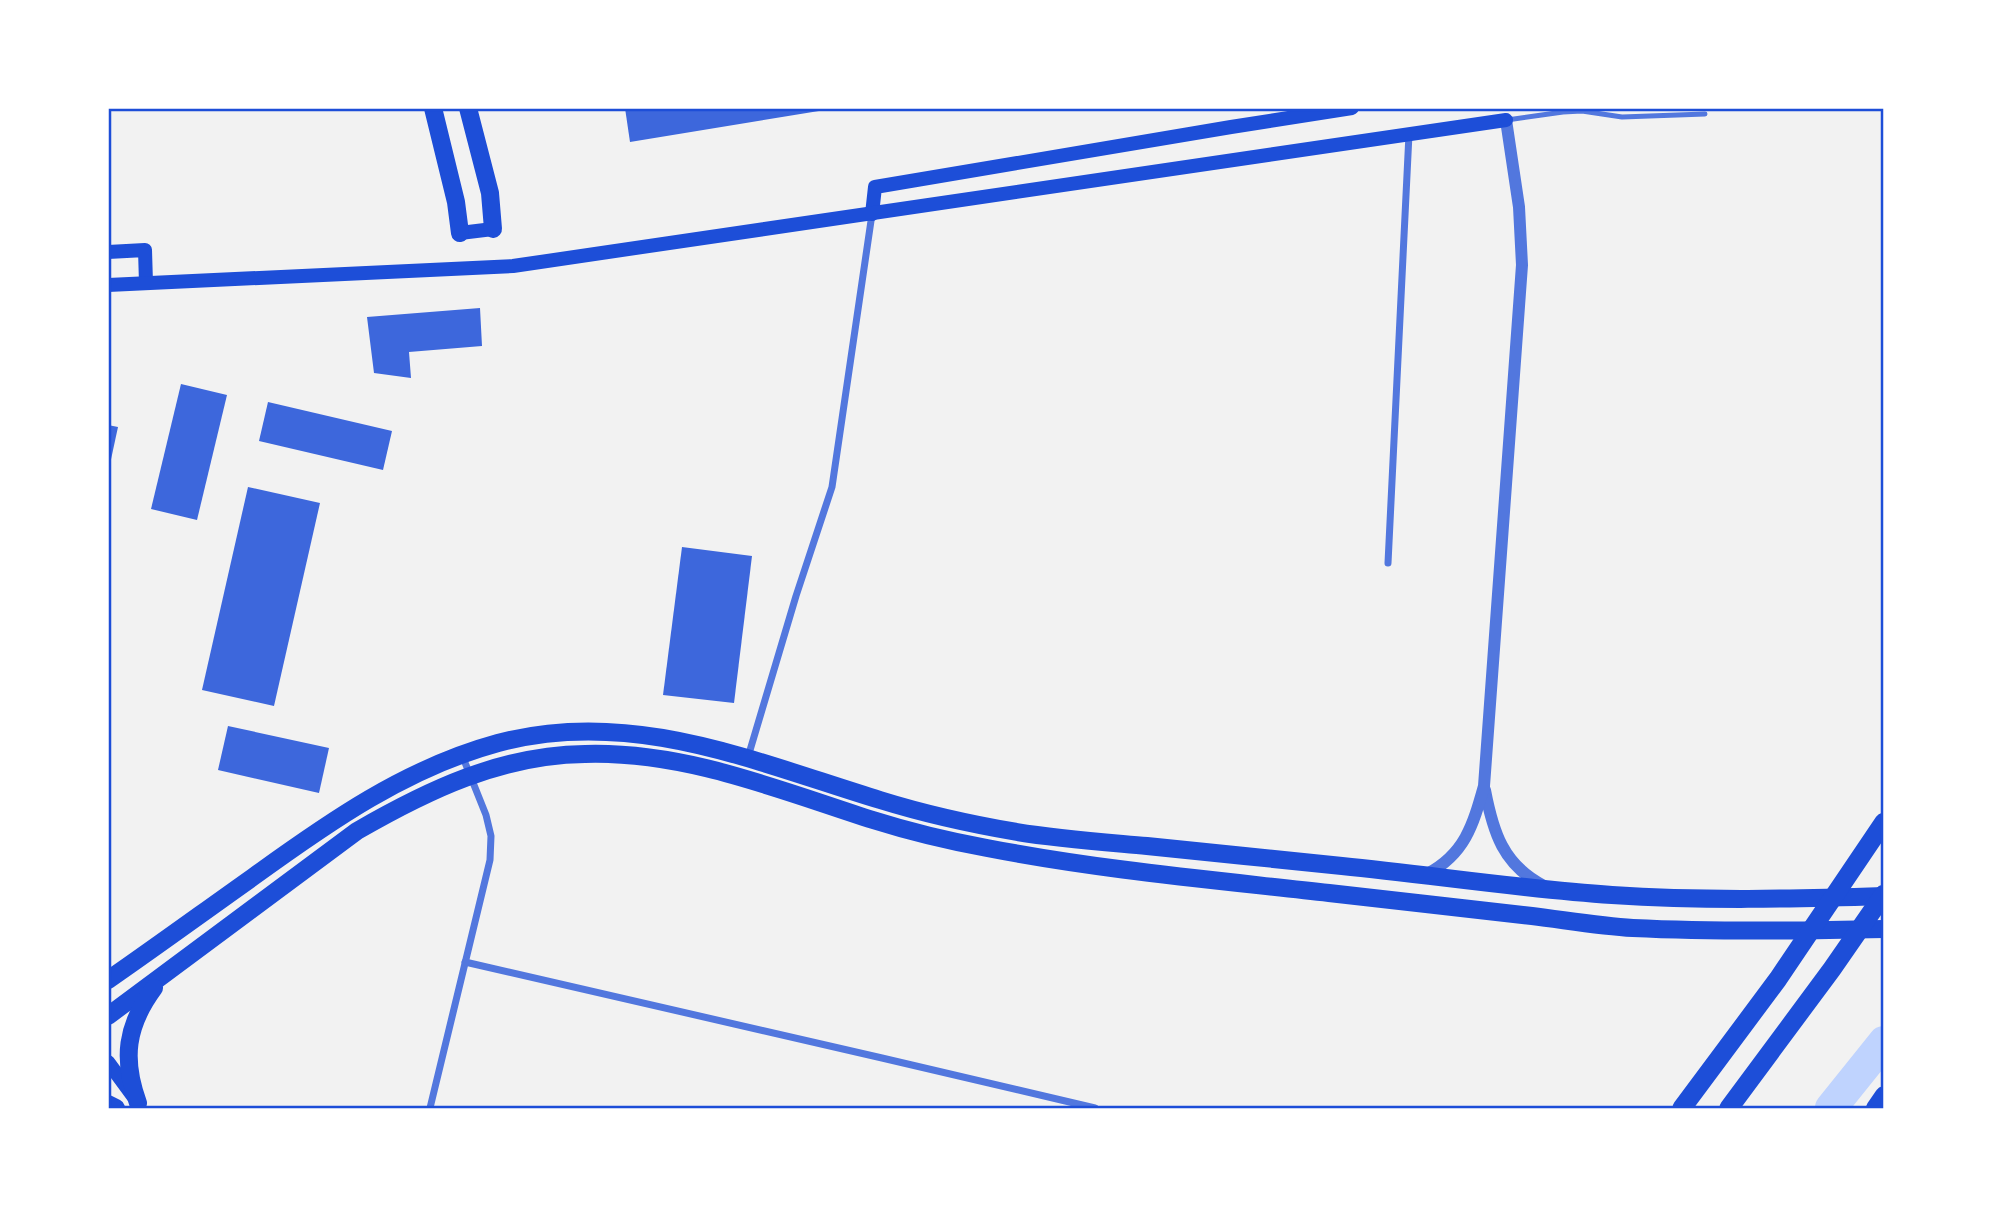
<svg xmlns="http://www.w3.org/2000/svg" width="1992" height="1217" viewBox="0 0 1992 1217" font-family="Arial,sans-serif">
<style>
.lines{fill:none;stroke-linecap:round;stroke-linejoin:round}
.river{stroke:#bfd3fe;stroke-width:32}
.building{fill:#3d67dc}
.service{stroke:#5277de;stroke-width:5}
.minor{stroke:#5277de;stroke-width:7}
.tertiary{stroke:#5277de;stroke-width:12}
.secondary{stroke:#1d4ed8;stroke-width:14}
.primary{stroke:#1d4ed8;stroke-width:18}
.motorway{stroke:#1d4ed8;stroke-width:19}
.neatline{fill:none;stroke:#1d4ed8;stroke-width:2.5}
</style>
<rect width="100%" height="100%" fill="#f2f2f2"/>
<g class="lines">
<!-- river -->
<polyline class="river" points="1831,1108 1884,1042"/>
</g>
<!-- building -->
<g class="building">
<polygon points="625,108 825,108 825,110 630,142"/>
<polygon points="480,308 482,346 409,352 411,378 374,373 367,317"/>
<polygon points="181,384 227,395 197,520 151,509"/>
<polygon points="268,402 392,431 383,470 259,441"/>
<polygon points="108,425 118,427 110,464 108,464"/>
<polygon points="248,487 320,503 274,706 202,690"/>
<polygon points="682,547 752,556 734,703 663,695"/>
<polygon points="228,726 329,748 319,793 218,770"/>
</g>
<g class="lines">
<!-- service -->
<polyline class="service" points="1507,120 1563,112 1582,111 1622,117 1705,114"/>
<!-- minor -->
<g class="minor">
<polyline points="1388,563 1409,134"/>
<polyline points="748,757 796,596 832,487 872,214"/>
<polyline points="465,962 882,1058 1095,1108"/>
<polyline points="430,1108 490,860 491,836 486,815 462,755"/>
</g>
<!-- tertiary -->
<g class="tertiary">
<path d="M1485,790C1493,832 1503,865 1544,886"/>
<path d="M1427,874C1465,854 1473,825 1484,786L1522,265L1519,207L1506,120"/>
</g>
<!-- secondary -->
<g class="secondary">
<polyline points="872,214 875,187 1231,127 1352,108"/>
<polyline points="460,233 493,229"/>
<polyline points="108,252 145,250 146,283"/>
<polyline points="108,285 513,266 1506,120"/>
<polyline points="108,1062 133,1096"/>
</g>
<!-- primary -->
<g class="primary">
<polyline points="433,108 456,202 460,233"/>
<polyline points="468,108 490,193 493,229"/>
<path d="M108,980C157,946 205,911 253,877C329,822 406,768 498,743C631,707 755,762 880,800C925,814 970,824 1017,832C1060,839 1103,842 1147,846C1212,853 1277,859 1342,866C1432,875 1522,889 1612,895C1703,901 1793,899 1884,896"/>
<path d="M108,1016L357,831C428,790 501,755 585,754C685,751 779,790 873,820C911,832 949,841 987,848C1100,870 1215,880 1329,893C1397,901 1464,908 1532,916C1565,920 1599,926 1633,928C1716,932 1800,931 1884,929"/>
<path d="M138,1103C122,1059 126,1026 154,988"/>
<polyline points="108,1104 116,1108"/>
<polyline points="1875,1108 1884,1095"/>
</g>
<!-- motorway -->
<g class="motorway">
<polyline points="1682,1108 1778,979 1884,822"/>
<polyline points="1729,1108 1832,969 1884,894"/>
</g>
</g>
<!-- border -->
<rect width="1992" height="1217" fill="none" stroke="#ffffff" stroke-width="220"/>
<rect x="110" y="110" width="1772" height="997" class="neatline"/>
</svg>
